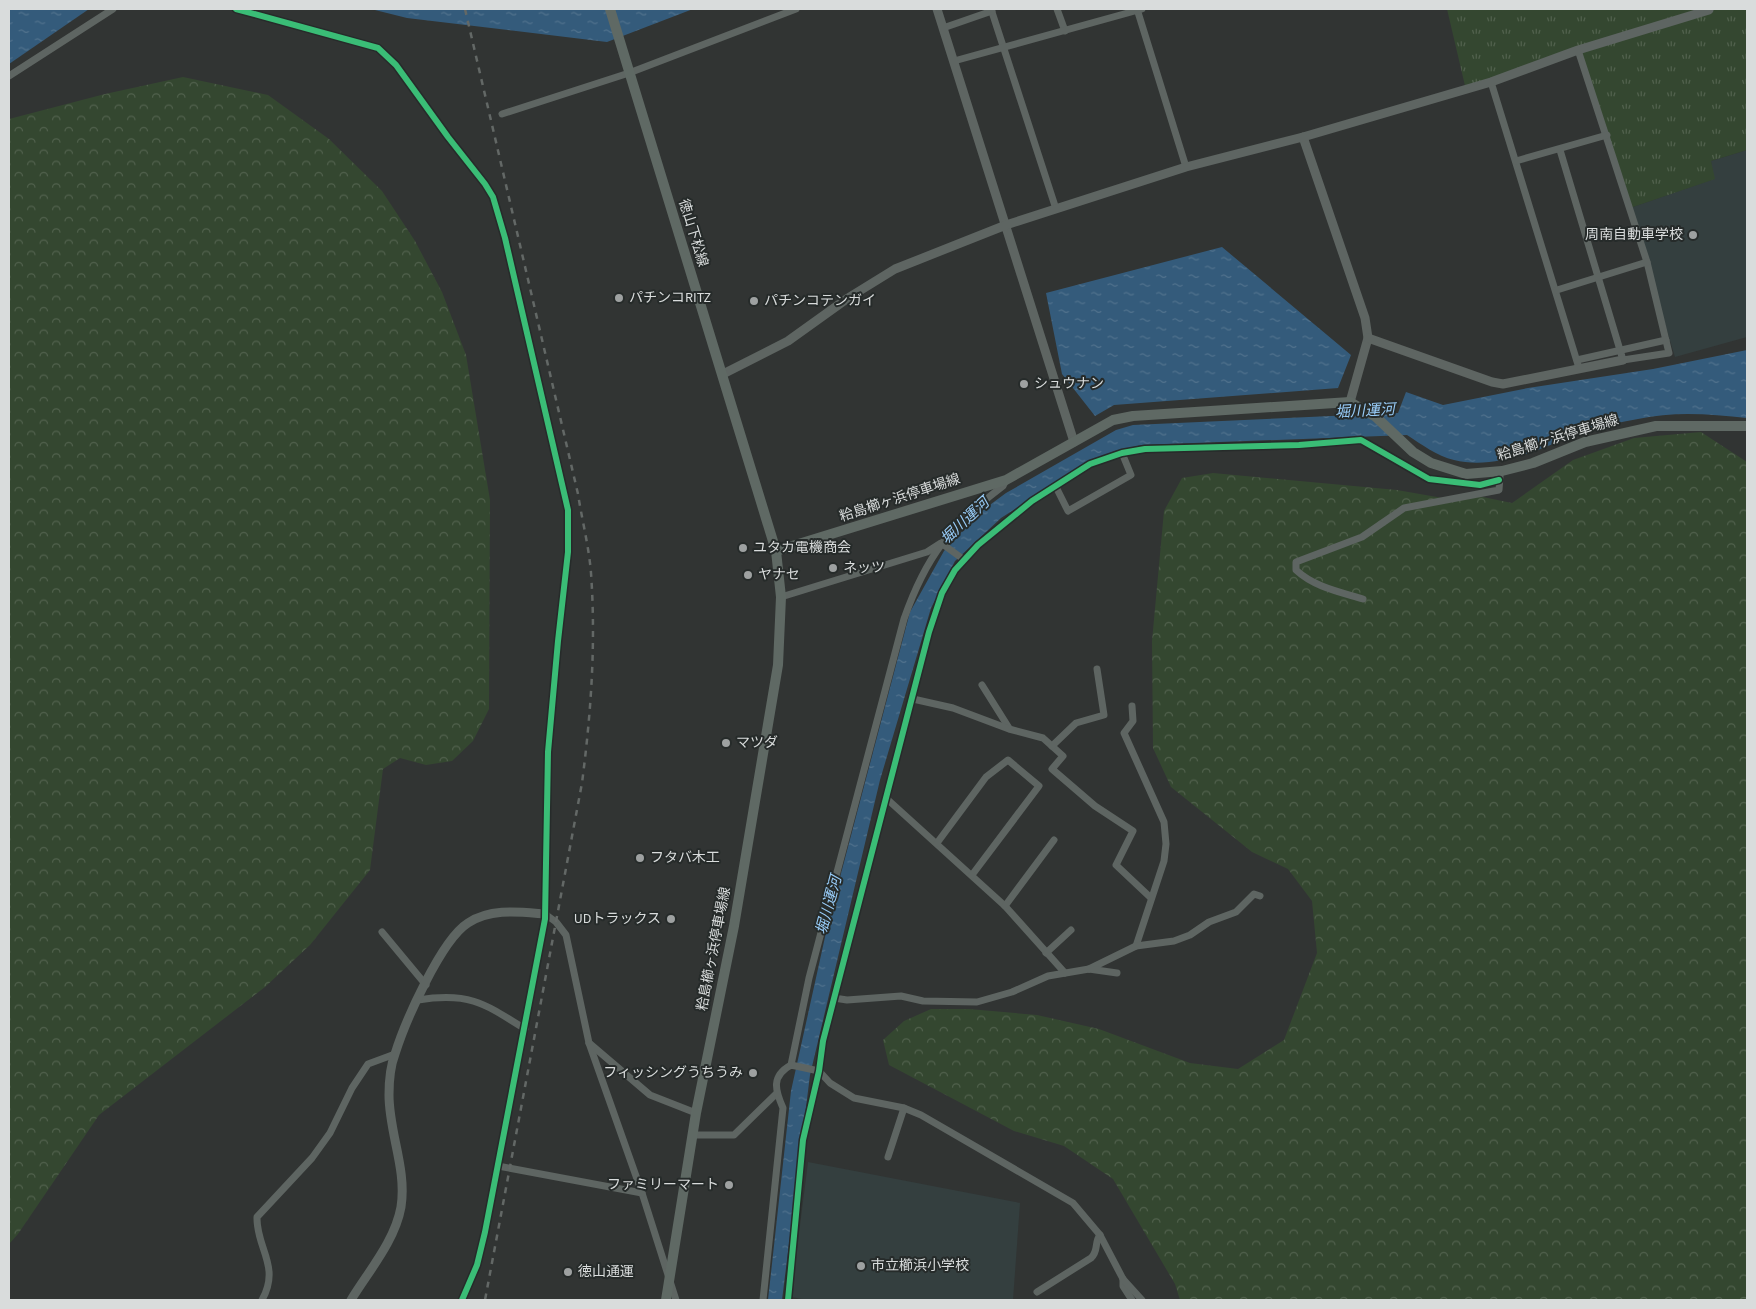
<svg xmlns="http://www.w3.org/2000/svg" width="1756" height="1309" viewBox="0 0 1756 1309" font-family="'Source Sans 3','Noto Sans JP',sans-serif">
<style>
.built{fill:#343f3f}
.forest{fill:url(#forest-crowns)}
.park{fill:url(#park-tufts)}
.water{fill:url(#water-ripples)}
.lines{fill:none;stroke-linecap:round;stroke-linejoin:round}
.minor{stroke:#5e6562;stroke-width:7}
.tertiary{stroke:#5e6562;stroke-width:9}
.secondary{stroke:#5f6964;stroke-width:10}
.rail{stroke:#636866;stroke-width:2.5;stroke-dasharray:6 6;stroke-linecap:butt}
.cycleway-casing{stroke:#262b2a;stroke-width:9}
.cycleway{stroke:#3abd76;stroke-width:6}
.poi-dot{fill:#9ea1a1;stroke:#262b2a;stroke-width:2}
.labels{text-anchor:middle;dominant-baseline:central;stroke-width:4;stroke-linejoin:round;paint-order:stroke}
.street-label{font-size:14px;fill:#d9dcdc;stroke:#262b2a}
.poi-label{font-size:14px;fill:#d9dcdc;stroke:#262b2a;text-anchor:start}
.water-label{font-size:15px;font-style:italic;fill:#98ccf8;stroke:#262b2a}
</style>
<defs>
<pattern id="forest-crowns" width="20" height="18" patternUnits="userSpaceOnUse" patternTransform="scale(1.25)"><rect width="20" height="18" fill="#344730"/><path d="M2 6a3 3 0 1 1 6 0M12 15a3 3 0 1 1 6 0" fill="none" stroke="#51614d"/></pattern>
<pattern id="park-tufts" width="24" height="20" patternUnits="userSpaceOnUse" patternTransform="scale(1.25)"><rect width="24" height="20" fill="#344730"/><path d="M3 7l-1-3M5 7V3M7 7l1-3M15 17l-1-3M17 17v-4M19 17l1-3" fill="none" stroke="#51614d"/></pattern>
<pattern id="water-ripples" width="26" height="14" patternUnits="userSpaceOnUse" patternTransform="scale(1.25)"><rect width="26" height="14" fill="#345b7b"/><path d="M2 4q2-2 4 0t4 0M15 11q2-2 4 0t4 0" fill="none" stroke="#51728d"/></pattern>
</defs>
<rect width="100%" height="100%" fill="#313433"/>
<!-- built -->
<g class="built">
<polygon points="1747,150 1747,337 1675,357 1630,208 1714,179 1711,161"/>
<polygon points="808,1162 1020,1203 1013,1300 808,1300 791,1297"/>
</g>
<!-- forest -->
<g class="forest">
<polygon points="183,77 268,95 329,139 382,191 415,241 442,292 466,355 490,500 489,709 473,741 452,761 426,765 400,758 383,769 370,870 310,945 265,987 99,1115 18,1234 9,1244 9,119 105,94"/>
<polygon points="1701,432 1747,462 1747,1300 1180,1300 1175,1284 1113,1179 1064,1146 1014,1131 889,1065 883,1040 904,1021 931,1009 969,1009 1037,1015 1099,1029 1190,1063 1238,1069 1284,1040 1317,953 1312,901 1288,869 1252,852 1171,787 1153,748 1152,641 1164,511 1182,478 1213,473 1397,490 1454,500 1478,496 1512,503 1573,460 1634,438"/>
</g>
<!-- park -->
<polygon class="park" points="1447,9 1747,9 1747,150 1711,161 1715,179 1630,208 1578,50 1466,90"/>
<!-- water -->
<g class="water">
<polygon points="9,9 89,9 9,64"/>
<polygon points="371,9 693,9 607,42 407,18"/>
<polygon points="1222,247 1351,355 1338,388 1114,405 1095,416 1062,374 1046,293"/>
<path d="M1747,350V418C1710,414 1674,411 1638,419C1622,422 1605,425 1589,430C1548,445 1499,471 1454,460C1437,456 1421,444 1407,435L1142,445L1115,451L1090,461L1001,518L955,561L931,608L880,780L810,1075L782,1300H768L791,1091L829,919L910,612L944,551L979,513L1006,493L1116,430L1133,425L1398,413L1406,392L1443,405L1528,388L1653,369Z"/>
</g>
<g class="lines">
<!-- minor -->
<g class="minor">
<polyline points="236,9 378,48 396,65 448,137 485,184 493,197 505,238 568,510 568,552 558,641 548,752 545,919 485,1232 477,1265 462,1300"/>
<polyline points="991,9 1056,209"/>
<polyline points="1057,9 1065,31"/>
<polyline points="1137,9 1186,167"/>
<polyline points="943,28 992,11"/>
<polyline points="954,61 1142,9"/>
<polyline points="9,76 113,9"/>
<polyline points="1491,82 1579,368"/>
<polyline points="502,114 629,73 796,9"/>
<polyline points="1560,150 1623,360 1669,353 1647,262 1578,50"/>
<polyline points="1516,161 1607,135"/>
<polyline points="1557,290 1647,262"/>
<polyline points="1577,360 1666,340"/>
<polyline points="1056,487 1068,511 1131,475 1122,453"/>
<polyline points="781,597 927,552 941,543 963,559"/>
<path d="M1363,599C1340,592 1314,587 1296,570V562L1362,537L1404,508L1499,490L1500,476"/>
<polyline points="982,685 1009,728"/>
<polyline points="913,699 953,708 1009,729 1043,738 1063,756 1052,769 1095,806 1133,831 1116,865 1151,898"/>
<polyline points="1132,706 1133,721 1124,733 1164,822 1166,844 1164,861 1136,946"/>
<polyline points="1052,746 1076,723 1104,715 1097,669"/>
<polyline points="887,799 1005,906 1065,973"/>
<polyline points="937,843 986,777 1008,760 1039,786 972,875"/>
<polyline points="1005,906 1054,840"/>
<polyline points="545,914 556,922 566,935 589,1043 642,1193 676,1300"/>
<polyline points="382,932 426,985"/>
<polyline points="1046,953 1071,930"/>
<polyline points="1089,969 1136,946 1174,941 1190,935 1209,922 1236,912 1254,894 1260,896"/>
<polyline points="834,998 847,1000 901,996 923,1001 977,1002 1012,992 1048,976 1089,969 1117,973"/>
<path d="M418,1000C469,992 484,1003 525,1029"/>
<polyline points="589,1043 650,1095 696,1113"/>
<path d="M791,1065L809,978L904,619C926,556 950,526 1003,486L1006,480"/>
<polyline points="692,1135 734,1135 776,1094"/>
<polyline points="888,1157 904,1108"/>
<polyline points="498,1166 642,1193"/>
<polyline points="1123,1279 1123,1286 1132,1300"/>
<path d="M1037,1292L1091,1258C1099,1251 1094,1242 1100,1235"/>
<path d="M262,1300C281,1266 256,1248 257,1217L312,1158L330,1133L352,1088L368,1064L395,1054"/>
<path d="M763,1300L783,1108C775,1090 771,1076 791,1065L819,1071L830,1083L854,1098L904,1108L921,1115L1073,1203L1100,1235L1123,1279L1142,1300"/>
<polyline points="788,1300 803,1140 819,1071 823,1041 929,632 942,593 955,570 978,545 1032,501 1090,464 1122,453 1145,449 1299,445 1361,440 1429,479 1480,485 1499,480"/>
</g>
<!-- tertiary -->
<g class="tertiary">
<polyline points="937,9 1074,442"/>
<polyline points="1303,137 1365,318 1368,338 1350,402"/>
<polyline points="1368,338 1492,382 1503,384 1623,360"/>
<polyline points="723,374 788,341 848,298 895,269 1006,225 1186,167 1303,137 1491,82 1578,50 1709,10"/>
<path d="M351,1300C368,1272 395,1241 401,1207C407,1169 389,1133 389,1095C389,1081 390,1067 395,1054C405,1022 441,940 468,923C491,908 519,912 545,914"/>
</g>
<!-- secondary -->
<g class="secondary">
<polyline points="610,9 776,551 781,597 778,665 734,926 696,1113 666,1300"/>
<polyline points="776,551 1006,480 1113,420 1133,416 1350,402 1376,417 1413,452 1431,463 1466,474 1502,471 1533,463 1585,442 1656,426 1747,426"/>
</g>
<!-- rail -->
<path class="rail" d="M465,9L578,494C582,520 589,547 591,573C596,644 591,713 582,783L485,1300"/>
<!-- cycleway casing -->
<g class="cycleway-casing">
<g id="cycleway">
<polyline points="236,9 378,48 396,65 448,137 485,184 493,197 505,238 568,510 568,552 558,641 548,752 545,919 485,1232 477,1265 462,1300"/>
<polyline points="788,1300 803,1140 819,1071 823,1041 929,632 942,593 955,570 978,545 1032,501 1090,464 1122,453 1145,449 1299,445 1361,440 1429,479 1480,485 1499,480"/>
</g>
</g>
<!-- cycleway -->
<use href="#cycleway" class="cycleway"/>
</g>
<!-- markers -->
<g class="poi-dot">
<circle cx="1693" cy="235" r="5"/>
<circle cx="619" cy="298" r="5"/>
<circle cx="754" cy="301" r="5"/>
<circle cx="1024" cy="384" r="5"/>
<circle cx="743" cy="548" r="5"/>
<circle cx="833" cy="568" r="5"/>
<circle cx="748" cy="575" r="5"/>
<circle cx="726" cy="743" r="5"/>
<circle cx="640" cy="858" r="5"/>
<circle cx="671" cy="919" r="5"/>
<circle cx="753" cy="1073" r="5"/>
<circle cx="729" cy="1185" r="5"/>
<circle cx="861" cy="1266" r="5"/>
<circle cx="568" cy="1272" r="5"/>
</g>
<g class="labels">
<!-- street labels -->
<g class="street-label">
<text transform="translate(693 233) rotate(73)">徳山下松線</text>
<text transform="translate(1558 438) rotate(-17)">粭島櫛ヶ浜停車場線</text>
<text transform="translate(900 498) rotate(-18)">粭島櫛ヶ浜停車場線</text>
<text transform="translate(714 949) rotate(-79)">粭島櫛ヶ浜停車場線</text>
</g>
<!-- poi labels -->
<g class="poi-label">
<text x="1683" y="235" text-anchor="end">周南自動車学校</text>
<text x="629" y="298">パチンコRITZ</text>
<text x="764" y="301">パチンコテンガイ</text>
<text x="1034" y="384">シュウナン</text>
<text x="753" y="548">ユタカ電機商会</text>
<text x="843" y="568">ネッツ</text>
<text x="758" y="575">ヤナセ</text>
<text x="736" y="743">マツダ</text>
<text x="650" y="858">フタバ木工</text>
<text x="661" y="919" text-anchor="end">UDトラックス</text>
<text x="743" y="1073" text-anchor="end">フィッシングうちうみ</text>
<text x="719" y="1185" text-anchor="end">ファミリーマート</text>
<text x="871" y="1266">市立櫛浜小学校</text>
<text x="578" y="1272">徳山通運</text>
</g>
<!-- water labels -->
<g class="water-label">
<text transform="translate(1365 411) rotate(-3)">堀川運河</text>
<text transform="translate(965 521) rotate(-43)">堀川運河</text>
<text transform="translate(829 905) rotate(-75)">堀川運河</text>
</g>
</g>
<!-- border -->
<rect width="1756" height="1309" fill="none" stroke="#d9dcdc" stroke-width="20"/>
</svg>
